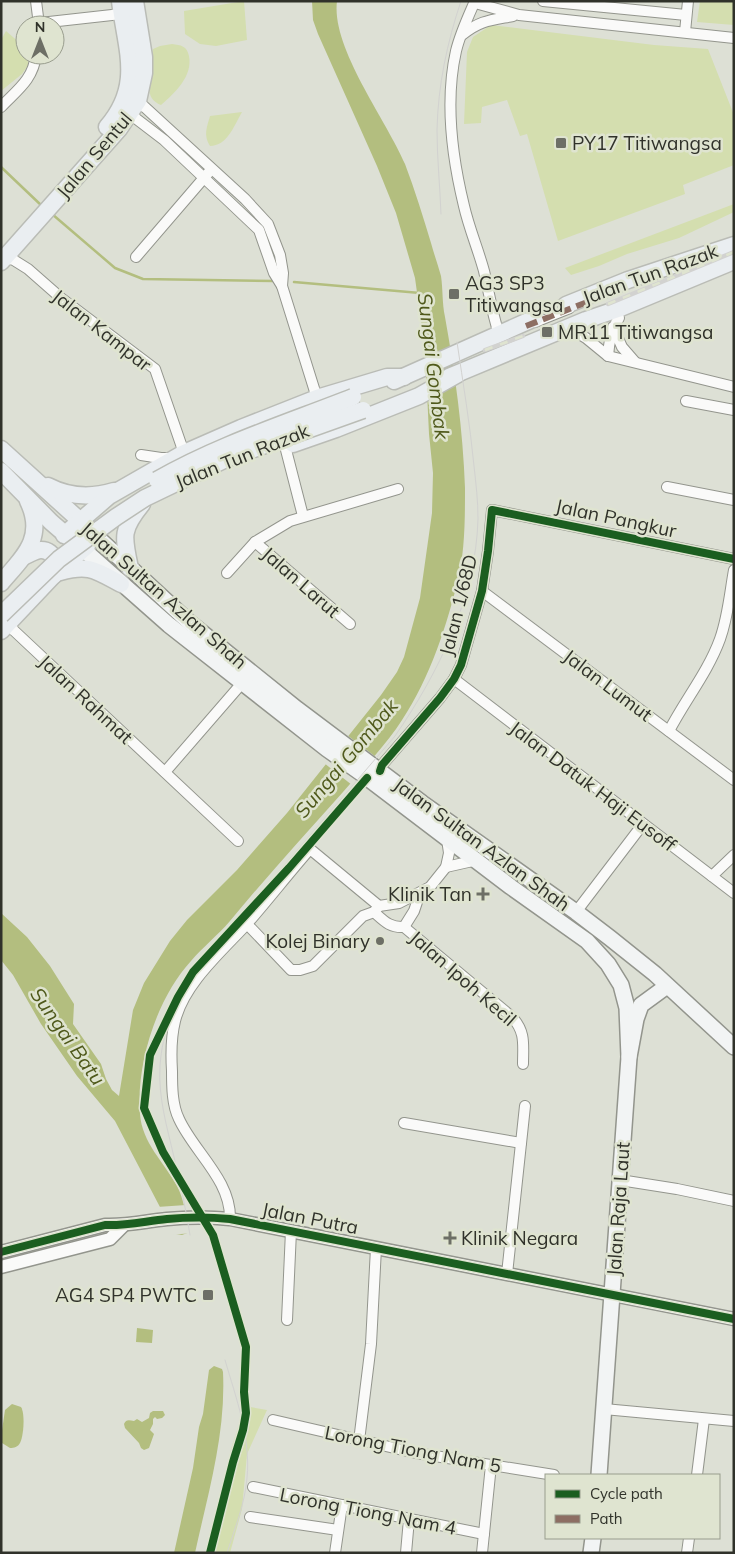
<svg xmlns="http://www.w3.org/2000/svg" width="735" height="1554" viewBox="0 0 735 1554" font-family="Mulish,sans-serif">
<style>
.green{fill:#d4deaf}
.water{fill:#b3be7f}
.pier{fill:#dde0d5}
.lines{fill:none;stroke-linecap:round;stroke-linejoin:round}
.stream{stroke:#b3be7f;stroke-width:2.5}
.primary-tunnel{stroke:#babdb3;stroke-width:16;stroke-dasharray:16 8;stroke-linecap:butt}
.pedestrian-casing{stroke:#93958d;stroke-width:10}
.minor-casing{stroke:#93958d;stroke-width:12}
.tertiary-casing{stroke:#93958d;stroke-width:15}
.secondary-casing{stroke:#93958d;stroke-width:18}
.primary-casing{stroke:#babcb6;stroke-width:19}
.pedestrian{stroke:#fafaf9;stroke-width:8}
.minor{stroke:#fafaf9;stroke-width:10}
.tertiary{stroke:#fafaf9;stroke-width:12}
.secondary{stroke:#f2f4f4;stroke-width:15}
.primary{stroke:#eaeef1;stroke-width:16}
.tram{stroke:#d2d2d0;stroke-width:1}
.rail-casing{stroke:#d2d2d0;stroke-width:4.5}
.rail{stroke:#dfe4d0;stroke-width:2.5;stroke-dasharray:8;stroke-linecap:butt}
.primary-bridge-casing{stroke:#babcb6;stroke-width:19;stroke-linecap:butt}
.primary-bridge{stroke:#eaeef1;stroke-width:16}
.quiet{stroke:#8d6e63;stroke-width:6;stroke-dasharray:12 6;stroke-linecap:butt}
.cycleway-casing{stroke:#dfe4d0;stroke-width:11}
.cycleway{stroke:#1b5e20;stroke-width:8}
.poi-dot{fill:#6d6f66;stroke:#dfe4d0;stroke-width:2}
.labels{text-anchor:middle;dominant-baseline:central;stroke-width:5;stroke-linejoin:round;paint-order:stroke}
.poi-label{font-size:19px;fill:#30322a;stroke:#dfe4d0;text-anchor:start}
.street-label{font-size:19px;fill:#30322a;stroke:#dfe4d0}
.water-label{font-size:20px;font-style:italic;fill:#4f591b;stroke:#dfe4d0}
</style>
<rect width="100%" height="100%" fill="#dde0d5"/>
<!-- green -->
<g class="green">
<polygon points="244,1 247,40 216,46 200,44 185,34 184,11"/>
<polygon points="700,1 734,1 734,25 697,22"/>
<polygon points="491,25 654,45 708,49 734,115 734,165 683,185 685,194 558,241 527,134 520,136 507,100 482,107 481,123 464,124 467,52 473,37"/>
<polygon points="6,31 21,44 29,64 22,74 1,91 1,40"/>
<path d="M172,44C181,45 187,46 189,56C193,76 175,93 161,105C156,103 151,99 150,94C148,87 151,56 153,49L160,46Z"/>
<path d="M242,112C234,126 227,146 210,146C203,135 207,127 210,116Z"/>
<polygon points="734,204 734,212 679,238 627,254 599,266 571,275 565,268"/>
<polygon points="245,1406 267,1410 247,1454 242,1509 230,1553 209,1553 231,1449"/>
</g>
<!-- water -->
<g class="water">
<path d="M312,1H337C331,48 386,119 405,164C415,190 423,217 431,243C434,254 438,265 441,276C443,289 442,303 445,317C455,373 463,430 465,488C465,520 465,553 457,584C444,635 427,685 396,729C380,751 361,771 343,792C305,835 266,877 230,921C218,935 203,947 191,961C157,998 136,1063 140,1114C142,1143 164,1162 177,1186C184,1199 186,1217 190,1232L182,1235L170,1233L161,1209L115,1121L77,1076L41,1024L13,975L1,960V913L27,937L50,966L74,1004L73,1024L101,1064L106,1079L112,1090L119,1096L133,1010L144,983L170,941L187,920L237,870L287,813L381,695L397,672L404,657L420,598L432,513L433,473L429,434L425,350L415,278L396,213L377,166L318,34L313,20Z"/>
<polygon points="137,1328 153,1330 152,1343 136,1342"/>
<path d="M214,1366L222,1369L223,1372C226,1434 208,1493 195,1553H174L193,1468L199,1427L203,1414L209,1370Z"/>
<path d="M12,1404L21,1407C25,1413 24,1435 20,1443C18,1447 14,1448 10,1448L2,1443L1,1437L5,1410Z"/>
<path d="M153,1411H163L165,1415L162,1418L157,1419L155,1417L153,1419V1424L150,1430L154,1434L149,1448L144,1450L141,1448L139,1443L125,1428L124,1424C126,1419 129,1420 134,1421L137,1419L142,1422L149,1418L150,1413Z"/>
</g>
<!-- pier -->
<g class="pier">
<polygon points="347,735 376,757 352,785 324,763"/>
<polygon points="186,1205 193,1233 169,1235 157,1207"/>
</g>
<g class="lines">
<!-- stream -->
<g class="stream">
<polyline points="1,167 42,206"/>
<polyline points="52,214 115,268 143,279 274,281"/>
<polyline points="294,282 420,293"/>
</g>
<!-- primary-tunnel -->
<polyline class="primary-tunnel" points="535,318 566,305"/>
<!-- pedestrian casing -->
<g class="pedestrian-casing">
<polyline id="pedestrian" points="535,323 570,309"/>
</g>
<!-- minor casing -->
<g class="minor-casing">
<g id="minor">
<polyline points="36,1 39,25"/>
<path d="M475,1C468,17 460,34 456,51C445,100 452,157 464,206C469,228 478,249 484,271C489,292 492,313 499,334"/>
<polyline points="543,1 686,15"/>
<polyline points="475,3 519,15 734,38"/>
<polyline points="40,23 121,14"/>
<polyline points="685,32 688,1"/>
<path d="M462,35C480,20 492,20 513,16"/>
<polyline points="138,101 245,199 268,224 280,255 283,273 282,286"/>
<path d="M1,107C17,90 33,80 36,55"/>
<polyline points="130,114 164,140 259,230 274,273 282,286 317,398"/>
<polyline points="136,257 209,172"/>
<polyline points="3,260 12,259 28,269 61,298 155,369 184,453"/>
<polyline points="613,327 622,347 635,362"/>
<polyline points="576,332 586,338 608,356 734,387"/>
<path d="M608,356C609,342 611,330 619,318"/>
<polyline points="686,401 734,410"/>
<polyline points="285,446 303,516"/>
<polyline points="141,455 161,458 172,458"/>
<polyline points="667,487 734,500"/>
<polyline points="255,542 350,624"/>
<polyline points="227,573 255,542 290,521 398,489"/>
<polyline points="482,591 734,780"/>
<polyline points="8,625 238,841"/>
<polyline points="454,679 734,893"/>
<path d="M669,731C685,700 708,672 720,639C728,617 730,592 734,570"/>
<polyline points="380,771 382,765 440,698 454,679 461,665 482,591 488,551 492,510 734,559"/>
<polyline points="165,772 243,682"/>
<polyline points="446,867 477,860"/>
<polyline points="712,876 734,855"/>
<path d="M374,912C384,921 390,928 404,927L512,1017C526,1032 523,1045 523,1064"/>
<polyline points="576,912 643,824"/>
<polyline points="247,924 291,970 300,970 313,966 363,916 374,912 379,906 399,903 430,887 446,867 449,853 447,839"/>
<polyline points="404,927 414,911 420,893"/>
<polyline points="404,1123 521,1143"/>
<polyline points="620,1180 677,1189 734,1201"/>
<path d="M230,1219C231,1180 194,1152 179,1119C172,1105 172,1086 172,1071C171,1055 171,1037 175,1021C184,984 221,952 246,925C268,900 288,874 310,849L379,906"/>
<polyline points="507,1274 525,1106"/>
<polyline points="287,1320 291,1231"/>
<polyline points="604,1409 734,1421"/>
<polyline points="273,1420 416,1453 554,1475"/>
<polyline points="359,1441 371,1344 376,1248"/>
<polyline points="697,1475 704,1419"/>
<polyline points="253,1487 484,1534"/>
<polyline points="250,1517 338,1530"/>
<polyline points="335,1553 342,1505"/>
<polyline points="406,1553 409,1519"/>
<polyline points="482,1553 491,1465"/>
<polyline points="687,1553 689,1538"/>
</g>
</g>
<!-- tertiary casing -->
<g class="tertiary-casing">
<g id="tertiary">
<path d="M1,1252L105,1225C126,1226 146,1221 167,1219C188,1217 209,1217 230,1219L734,1319"/>
<polyline points="1,1267 110,1239 123,1226"/>
</g>
</g>
<!-- secondary casing -->
<g class="secondary-casing">
<g id="secondary">
<polyline points="98,538 190,623 297,709 422,803 576,912 610,938 655,974 734,1047"/>
<polyline points="83,549 169,625 327,749 361,773 511,887 587,941 608,964 621,985 627,1008 629,1057"/>
<polyline points="599,1475 629,1057 636,1019 641,1005 667,986"/>
<polyline points="591,1553 593,1538"/>
</g>
</g>
<!-- primary casing -->
<g class="primary-casing">
<g id="primary">
<path d="M107,127C143,85 126,50 120,1"/>
<polyline points="1,262 119,129 138,101 144,73 144,57 135,1"/>
<polyline points="566,305 628,280 734,245"/>
<polyline points="449,377 586,320 618,309 734,261"/>
<polyline points="394,381 535,318"/>
<polyline points="293,444 336,429 419,396 458,374"/>
<polyline points="1,449 87,527"/>
<polyline points="1,471 51,522 73,541"/>
<path d="M48,486C69,497 91,498 114,491"/>
<polyline points="64,535 109,496 184,453 241,428 317,398 387,377 404,377"/>
<path d="M25,556C30,554 36,550 41,550C56,550 56,566 53,576"/>
<path d="M130,568C123,536 121,530 142,504"/>
<path d="M60,572C89,564 95,570 121,584"/>
<path d="M1,583C23,557 46,538 28,501"/>
<polyline points="1,631 52,577 87,546"/>
</g>
</g>
<!-- pedestrian -->
<use href="#pedestrian" class="pedestrian"/>
<!-- minor -->
<use href="#minor" class="minor"/>
<!-- tertiary -->
<use href="#tertiary" class="tertiary"/>
<!-- secondary -->
<use href="#secondary" class="secondary"/>
<!-- primary -->
<use href="#primary" class="primary"/>
<!-- tram -->
<g class="tram">
<path d="M441,214C440,186 437,158 437,130C438,85 447,43 461,1"/>
<path d="M190,1235C186,1209 180,1183 174,1157C167,1127 158,1097 160,1066C162,1033 175,1001 192,973L395,736C438,674 476,597 478,519C478,501 476,484 474,466C470,424 463,383 457,342"/>
<path d="M225,1360C236,1398 251,1438 247,1478C245,1503 235,1528 227,1553"/>
</g>
<!-- rail casing -->
<g class="rail-casing">
<g id="rail">
<polyline points="608,304 734,252"/>
<polyline points="485,350 523,336"/>
</g>
</g>
<!-- rail -->
<use href="#rail" class="rail"/>
<!-- primary-bridge casing -->
<g class="primary-bridge-casing">
<g id="primary-bridge">
<path d="M157,480C218,445 287,423 353,397"/>
<polyline points="1,615 59,559 116,517 145,498 226,459 363,410"/>
</g>
</g>
<!-- primary-bridge -->
<use href="#primary-bridge" class="primary-bridge"/>
<!-- quiet -->
<polyline class="quiet" points="526,326 595,299"/>
<!-- cycleway casing -->
<g class="cycleway-casing">
<g id="cycleway">
<polyline points="380,771 382,765 440,698 454,679 461,665 482,591 488,551 492,510 734,559"/>
<path d="M1,1252L105,1225C126,1226 146,1221 167,1219C188,1217 209,1217 230,1219L734,1319"/>
<polyline points="210,1553 233,1462 243,1430 246,1413 244,1392 246,1347 213,1235 163,1152 144,1108 150,1055 178,997 193,972 289,868 367,778"/>
</g>
</g>
<!-- cycleway -->
<use href="#cycleway" class="cycleway"/>
</g>
<!-- markers -->
<g class="poi-dot">
<rect x="555" y="137" width="12" height="12" rx="2.5"/>
<rect x="448" y="288" width="12" height="12" rx="2.5"/>
<rect x="541" y="326" width="12" height="12" rx="2.5"/>
<path d="M480.5 886.5h5v5h5v5h-5v5h-5v-5h-5v-5h5z"/>
<circle cx="380" cy="941" r="5"/>
<path d="M447.5 1230.5h5v5h5v5h-5v5h-5v-5h-5v-5h5z"/>
<rect x="202" y="1289" width="12" height="12" rx="2.5"/>
</g>
<g class="labels">
<!-- poi labels -->
<g class="poi-label">
<text x="572" y="143">PY17 Titiwangsa</text>
<text x="465" y="283">AG3 SP3<tspan x="465" dy="22">Titiwangsa</tspan></text>
<text x="558" y="332">MR11 Titiwangsa</text>
<text x="472" y="894" text-anchor="end">Klinik Tan</text>
<text x="370" y="941" text-anchor="end">Kolej Binary</text>
<text x="461" y="1238">Klinik Negara</text>
<text x="197" y="1295" text-anchor="end">AG4 SP4 PWTC</text>
</g>
<!-- street labels -->
<g class="street-label">
<text transform="translate(94 155) rotate(-50)">Jalan Sentul</text>
<text transform="translate(650 274) rotate(-20)">Jalan Tun Razak</text>
<text transform="translate(102 330) rotate(38)">Jalan Kampar</text>
<text transform="translate(242 456) rotate(-22)">Jalan Tun Razak</text>
<text transform="translate(616 518) rotate(12)">Jalan Pangkur</text>
<text transform="translate(301 582) rotate(41)">Jalan Larut</text>
<text transform="translate(164 595) rotate(41)">Jalan Sultan Azlan Shah</text>
<text transform="translate(458 605) rotate(-76)">Jalan 1/68D</text>
<text transform="translate(608 685) rotate(37)">Jalan Lumut</text>
<text transform="translate(86 699) rotate(43)">Jalan Rahmat</text>
<text transform="translate(593 786) rotate(37)">Jalan Datuk Haji Eusoff</text>
<text transform="translate(482 844) rotate(36)">Jalan Sultan Azlan Shah</text>
<text transform="translate(463 978) rotate(41)">Jalan Ipoh Kecil</text>
<text transform="translate(618 1209) rotate(-86)">Jalan Raja Laut</text>
<text transform="translate(310 1218) rotate(11)">Jalan Putra</text>
<text transform="translate(413 1449) rotate(11)">Lorong Tiong Nam 5</text>
<text transform="translate(368 1511) rotate(11)">Lorong Tiong Nam 4</text>
</g>
<!-- water labels -->
<g class="water-label">
<text transform="translate(434 366) rotate(83)">Sungai Gombak</text>
<text transform="translate(346 758) rotate(-50)">Sungai Gombak</text>
<text transform="translate(68 1036) rotate(55)">Sungai Batu</text>
</g>
</g>
<!-- border -->
<rect width="735" height="1554" fill="none" stroke="#30322a" stroke-width="5"/>
<!-- legend -->
<rect x="545" y="1474" width="175" height="65" fill="#dfe4d0" stroke="#999d8e"/>
<rect x="555" y="1490" width="25" height="8" fill="#1b5e20" stroke="#999d8e"/>
<text x="590" y="1499" font-size="15" fill="#30322a">Cycle path</text>
<rect x="555" y="1515" width="25" height="8" fill="#8d6e63" stroke="#999d8e"/>
<text x="590" y="1524" font-size="15" fill="#30322a">Path</text>
<!-- north arrow -->
<g transform="translate(40 40)"><circle r="24" fill="#dfe4d0" stroke="#999d8e"/>
<path d="M0-4L9 19L0 12L-9 19Z" fill="#6d6f66"/>
<text y="-8" font-size="14" font-weight="bold" text-anchor="middle" fill="#30322a">N</text>
</g>
</svg>
